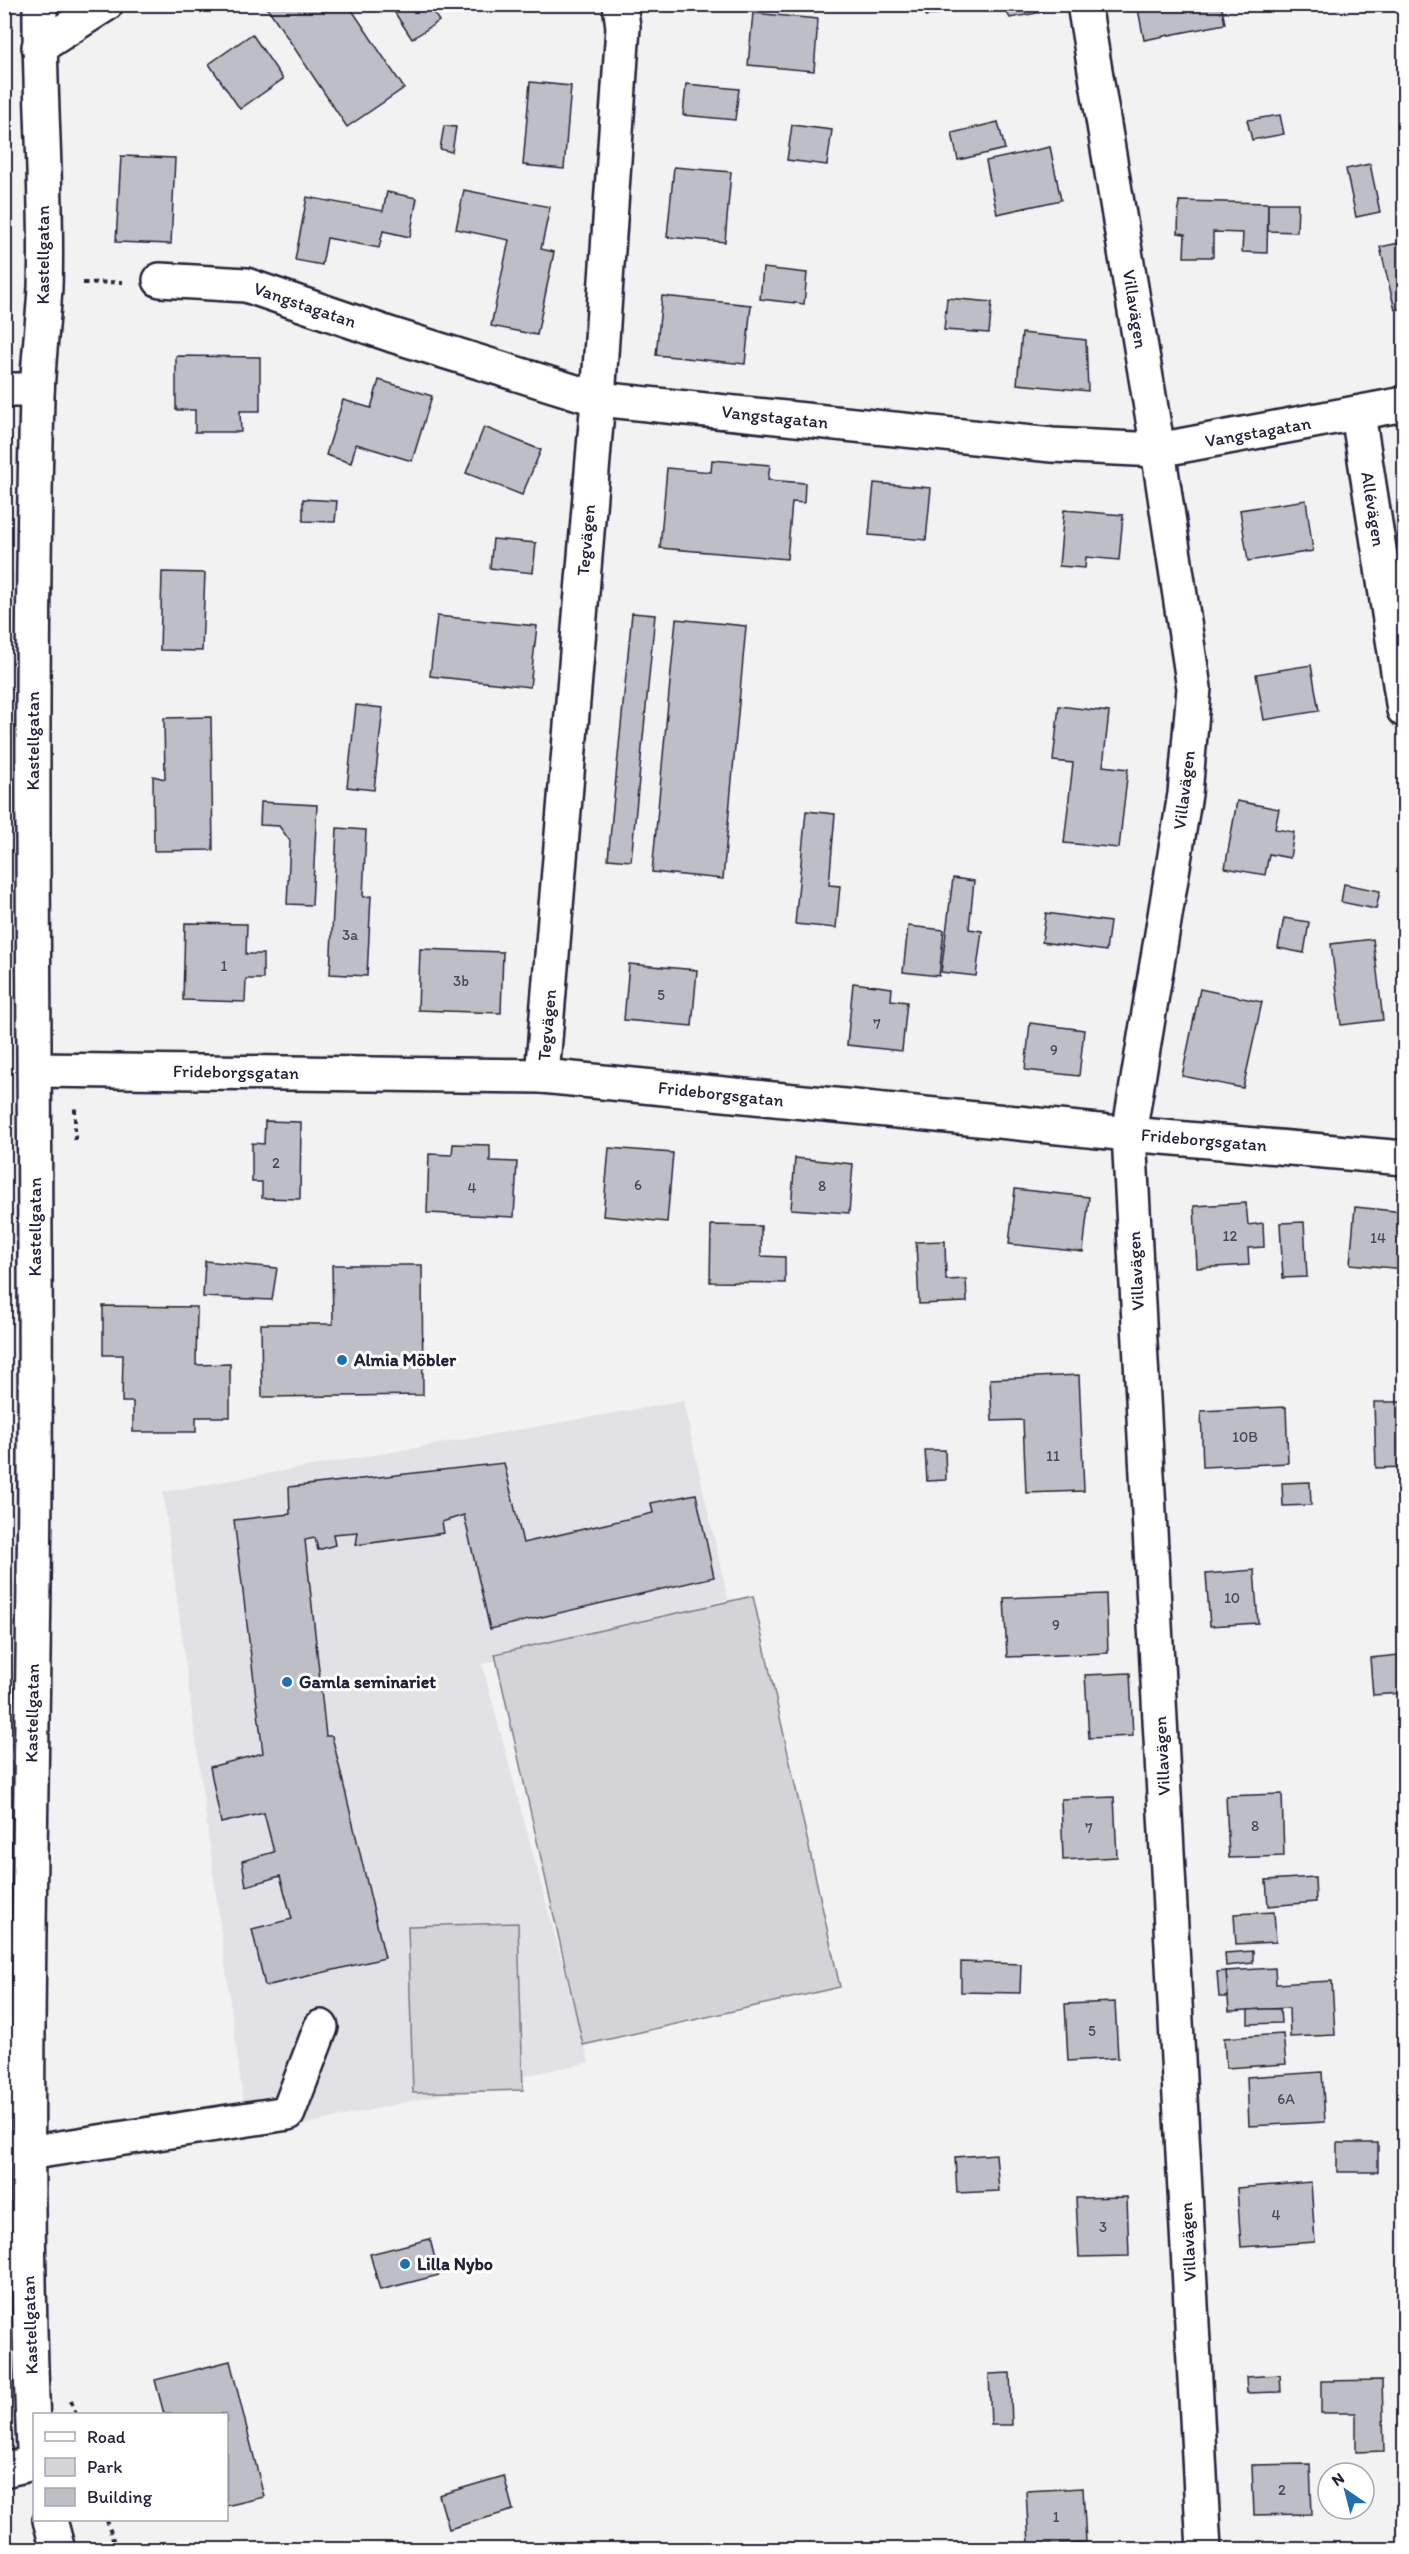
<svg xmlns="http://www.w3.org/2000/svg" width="1409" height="2554" viewBox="0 0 1409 2554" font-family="Itim,sans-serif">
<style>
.built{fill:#e2e2e6}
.green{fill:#d3d3d8;stroke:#7a7a8a;stroke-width:1.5}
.building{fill:#bebec6;stroke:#22223b;stroke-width:1.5}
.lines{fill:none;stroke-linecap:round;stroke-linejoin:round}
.minor-casing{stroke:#22223b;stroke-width:38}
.major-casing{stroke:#22223b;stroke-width:38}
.path{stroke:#22223b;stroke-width:4;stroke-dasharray:4.5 4.5;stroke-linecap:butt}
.minor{stroke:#fff;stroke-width:33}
.major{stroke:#fff;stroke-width:33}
.poi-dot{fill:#1f6fb2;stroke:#fff;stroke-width:2}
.labels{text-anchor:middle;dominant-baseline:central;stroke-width:6;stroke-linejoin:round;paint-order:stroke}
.number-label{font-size:15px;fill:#49495e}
.street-label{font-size:18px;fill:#22223b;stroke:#fff}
.poi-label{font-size:18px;font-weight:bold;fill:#22223b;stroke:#fff;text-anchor:start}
</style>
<rect width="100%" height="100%" fill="#f2f2f3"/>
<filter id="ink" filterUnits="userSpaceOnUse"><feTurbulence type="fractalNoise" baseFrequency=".0167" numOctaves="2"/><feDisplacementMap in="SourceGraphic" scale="12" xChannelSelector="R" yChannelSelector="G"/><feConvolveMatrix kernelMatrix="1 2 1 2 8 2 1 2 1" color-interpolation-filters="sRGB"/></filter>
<g filter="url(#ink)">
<!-- built -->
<polygon class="built" points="683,1401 728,1599 482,1664 589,2062 248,2137 163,1492"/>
<!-- green -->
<g class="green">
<polygon points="753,1596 840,1987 583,2045 495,1654"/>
<polygon points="518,1923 523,2090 413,2093 408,1926"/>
</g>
<!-- building -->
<g class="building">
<polygon points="265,4 348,4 404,88 347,127"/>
<polygon points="389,4 428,4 439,21 412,39"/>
<polygon points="923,4 985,4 926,16"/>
<polygon points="1002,4 1042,4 1043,12 1010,18"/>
<polygon points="1137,4 1221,4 1225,24 1144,40"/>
<polygon points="753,13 818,19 814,71 748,65"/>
<polygon points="252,34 283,79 240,109 209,64"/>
<polygon points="530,82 571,86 564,169 523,165"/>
<polygon points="686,84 739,89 735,120 683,115"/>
<polygon points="1280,115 1284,134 1252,140 1247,120"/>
<polygon points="998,122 1005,149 958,160 952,133"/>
<polygon points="792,125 832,130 827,165 787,160"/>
<polygon points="444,126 456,127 452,152 440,149"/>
<polygon points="1050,147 1061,200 997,214 986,161"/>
<polygon points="121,156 175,158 171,244 116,242"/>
<polygon points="1370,164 1380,212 1356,217 1346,169"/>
<polygon points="674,167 731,172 725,242 667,237"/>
<polygon points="464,190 550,207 541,249 554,252 537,335 491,326 509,240 456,229"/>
<polygon points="387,192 417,198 410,237 383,231 379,248 327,238 322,265 295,260 307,197 383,211"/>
<polygon points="1179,201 1268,203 1267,253 1242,252 1243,233 1213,232 1213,257 1184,257 1185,234 1178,233"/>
<polygon points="1268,203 1298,203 1297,232 1268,231"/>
<polygon points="1404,242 1404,308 1395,310 1380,247"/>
<polygon points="763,268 807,273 804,304 760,299"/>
<polygon points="662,296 751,305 745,364 656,355"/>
<polygon points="947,298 992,302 989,333 944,330"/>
<polygon points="1022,333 1086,340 1088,391 1017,384"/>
<polygon points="176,356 260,357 260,411 240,411 241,432 195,432 195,410 176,410"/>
<polygon points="379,380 432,396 412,461 356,444 351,463 326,455 343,400 371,408"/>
<polygon points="484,427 541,450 522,495 466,473"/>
<polygon points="712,460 770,465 768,480 805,483 804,503 792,502 787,559 660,548 667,468 711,472"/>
<polygon points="874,483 931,488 926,540 869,535"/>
<polygon points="303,499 337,501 335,522 303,521"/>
<polygon points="1306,500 1313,551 1248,561 1240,510"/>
<polygon points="1064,510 1123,515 1119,560 1086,557 1085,568 1059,566"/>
<polygon points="493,539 536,543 533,573 490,568"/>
<polygon points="162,572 205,573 202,651 160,650"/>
<polygon points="632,613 655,615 631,861 608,859"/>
<polygon points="437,616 537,626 530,687 430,676"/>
<polygon points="676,619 746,626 723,879 652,872"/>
<polygon points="1311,665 1319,711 1264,720 1256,674"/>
<polygon points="356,705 383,708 374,790 347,787"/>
<polygon points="1059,706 1109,712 1103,766 1128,769 1119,848 1064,843 1073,763 1053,761"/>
<polygon points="211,717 213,850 154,851 153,776 165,779 164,718"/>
<polygon points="1237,801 1279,809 1275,829 1294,832 1290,858 1269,854 1265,875 1225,868"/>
<polygon points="261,802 317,805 312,905 287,904 290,841 279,826 260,825"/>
<polygon points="806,811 835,814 829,885 840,886 836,928 795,924"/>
<polygon points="337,828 366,830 363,897 371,896 367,976 330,974"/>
<polygon points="953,878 974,881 969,929 982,931 976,976 941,972"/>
<polygon points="1344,884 1380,891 1376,909 1341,902"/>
<polygon points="1046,913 1110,922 1106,951 1042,942"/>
<polygon points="1284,918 1309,922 1304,953 1278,948"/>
<polygon points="185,923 247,924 246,954 263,954 263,979 246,979 245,1002 183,1000"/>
<polygon points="908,926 944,930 939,976 903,972"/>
<polygon points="1373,939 1383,1020 1341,1025 1331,944"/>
<polygon points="420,949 503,952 501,1013 418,1010"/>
<polygon points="629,964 697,970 692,1026 624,1020"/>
<polygon points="853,983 892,988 891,1000 907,1002 902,1051 847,1045"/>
<polygon points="1200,989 1262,1002 1243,1088 1182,1076"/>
<polygon points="1030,1023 1084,1030 1079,1076 1025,1070"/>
<polygon points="265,1121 301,1122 300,1199 262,1198 262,1182 252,1182 252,1143 264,1144"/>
<polygon points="453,1144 490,1145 490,1161 517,1162 514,1217 427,1213 429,1154 452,1155"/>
<polygon points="609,1148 673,1153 667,1222 603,1216"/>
<polygon points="795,1158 853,1164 849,1213 791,1209"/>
<polygon points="1015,1189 1089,1197 1083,1252 1009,1244"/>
<polygon points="1246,1203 1248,1225 1263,1223 1264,1247 1248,1248 1249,1265 1197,1268 1194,1206"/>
<polygon points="1355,1207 1404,1212 1404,1269 1350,1264"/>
<polygon points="1304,1222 1307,1277 1283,1278 1280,1223"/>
<polygon points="711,1225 761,1226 761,1256 785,1257 785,1283 710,1282"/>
<polygon points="945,1241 946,1280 966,1279 967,1302 919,1304 916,1242"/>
<polygon points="205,1261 277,1268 272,1300 203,1297"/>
<polygon points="332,1265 422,1265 423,1395 262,1397 261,1324 333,1324"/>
<polygon points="103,1306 197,1307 196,1365 230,1364 230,1417 196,1417 196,1432 133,1432 133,1402 122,1402 123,1355 103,1355"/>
<polygon points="1079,1375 1084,1491 1026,1493 1023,1420 992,1421 990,1379"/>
<polygon points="1374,1402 1404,1402 1404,1467 1376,1468"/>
<polygon points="1286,1407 1288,1463 1203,1467 1201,1411"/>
<polygon points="925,1450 945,1450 946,1480 927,1481"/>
<polygon points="504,1463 523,1543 653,1513 651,1503 696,1494 714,1577 490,1629 464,1515 442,1522 444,1533 356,1545 358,1532 333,1534 335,1545 318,1550 315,1538 305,1540 326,1736 332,1736 385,1958 265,1986 252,1929 292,1919 280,1876 246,1886 242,1861 274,1852 264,1813 221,1823 210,1767 263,1753 234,1520 290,1514 289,1487"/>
<polygon points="1310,1482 1311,1505 1283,1506 1282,1483"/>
<polygon points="1254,1570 1258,1623 1210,1626 1206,1574"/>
<polygon points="1106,1594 1108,1653 1007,1657 1004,1598"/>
<polygon points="1399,1655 1403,1693 1373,1695 1370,1658"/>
<polygon points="1130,1673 1133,1736 1089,1738 1085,1675"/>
<polygon points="1282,1794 1284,1856 1229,1858 1226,1796"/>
<polygon points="1114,1797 1117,1857 1063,1860 1061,1799"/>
<polygon points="1315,1877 1316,1902 1268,1906 1266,1880"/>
<polygon points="1274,1912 1276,1942 1236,1944 1234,1914"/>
<polygon points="1253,1951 1253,1963 1226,1966 1225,1953"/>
<polygon points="961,1962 1021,1964 1020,1993 961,1992"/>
<polygon points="1275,1968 1276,1984 1332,1981 1335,2035 1290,2037 1289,2008 1229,2011 1226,1971"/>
<polygon points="1226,1971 1228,1997 1219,1997 1217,1972"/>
<polygon points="1115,2002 1118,2058 1068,2061 1065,2004"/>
<polygon points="1264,2009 1280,2009 1281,2023 1248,2024 1248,2010"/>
<polygon points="1283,2034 1286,2064 1226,2068 1224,2038"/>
<polygon points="1322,2072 1325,2122 1249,2126 1247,2077"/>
<rect x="1337" y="2143" width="41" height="29"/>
<polygon points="996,2154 999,2191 957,2193 955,2157"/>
<polygon points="1311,2182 1315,2242 1241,2247 1237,2188"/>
<polygon points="1127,2197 1129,2256 1079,2257 1076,2198"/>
<polygon points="430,2239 439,2275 380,2290 370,2254"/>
<polygon points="230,2361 264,2497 226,2506 226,2414 164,2414 155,2380"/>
<polygon points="1010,2373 1012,2425 991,2425 989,2374"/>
<polygon points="1280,2375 1281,2392 1247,2393 1246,2377"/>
<polygon points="1382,2380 1384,2451 1356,2452 1356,2413 1321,2413 1321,2381"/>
<polygon points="1310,2464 1312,2514 1254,2515 1252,2465"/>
<polygon points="504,2476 513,2510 449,2529 439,2495"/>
<polygon points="1083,2488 1086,2542 1029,2545 1026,2491"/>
</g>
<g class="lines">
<!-- minor casing -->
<g class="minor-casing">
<g id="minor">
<polyline points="1084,4 1158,450 1194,688 1185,794 1129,1134 1204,2550"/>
<polyline points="39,47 106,4"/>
<polyline points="160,280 246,285 392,335 598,399 1052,445 1158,450 1404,404"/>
<polyline points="4,390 37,390"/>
<polyline points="1358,414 1404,710"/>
<polyline points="35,1070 542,1076 1129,1134 1404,1158"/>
<polyline points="542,1076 598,399 623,27 620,4"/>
<polyline points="27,2153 288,2113 321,2027"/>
<path d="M34,2450C20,2126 33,1803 35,1479C37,1119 28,758 37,397C38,361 43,324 45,287C48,194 39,98 40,4"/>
</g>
</g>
<!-- major casing -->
<g class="major-casing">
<g id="major">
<polyline points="4,2470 34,2463"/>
<polyline points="50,2520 58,2550"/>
</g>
</g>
<!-- path -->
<g class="path">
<polyline points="4,253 5,211"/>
<polyline points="83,283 123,282"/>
<polyline points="75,1140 75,1106"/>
<polyline points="71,2401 76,2414"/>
<polyline points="107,2520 116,2550"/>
</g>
<!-- minor -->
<use href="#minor" class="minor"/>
<!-- major -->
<use href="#major" class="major"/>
</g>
</g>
<!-- markers -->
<g class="poi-dot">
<circle cx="342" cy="1360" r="6"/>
<circle cx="287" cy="1682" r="6"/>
<circle cx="405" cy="2264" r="6"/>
</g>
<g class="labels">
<!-- number labels -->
<g class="number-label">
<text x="350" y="935">3a</text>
<text x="224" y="966">1</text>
<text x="461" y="981">3b</text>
<text x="661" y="995">5</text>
<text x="877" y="1024">7</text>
<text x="1054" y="1050">9</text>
<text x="276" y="1163">2</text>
<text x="638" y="1185">6</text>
<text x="822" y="1186">8</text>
<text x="472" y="1188">4</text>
<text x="1230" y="1236">12</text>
<text x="1378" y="1238">14</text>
<text x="1245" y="1437">10B</text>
<text x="1053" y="1456">11</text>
<text x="1232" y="1598">10</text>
<text x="1056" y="1625">9</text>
<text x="1255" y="1826">8</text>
<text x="1089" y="1828">7</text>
<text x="1092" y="2031">5</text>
<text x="1286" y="2099">6A</text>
<text x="1276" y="2215">4</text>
<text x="1103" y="2227">3</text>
<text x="1282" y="2490">2</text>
<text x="1056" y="2517">1</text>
</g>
<!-- street labels -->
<g class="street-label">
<text transform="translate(43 255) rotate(-90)">Kastellgatan</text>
<text transform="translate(305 305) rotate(19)">Vangstagatan</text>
<text transform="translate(1135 309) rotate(81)">Villavägen</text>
<text transform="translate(775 417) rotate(6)">Vangstagatan</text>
<text transform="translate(1258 432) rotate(-10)">Vangstagatan</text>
<text transform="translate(1373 509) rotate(81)">Allévägen</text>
<text transform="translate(586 540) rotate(-85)">Tegvägen</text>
<text transform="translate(33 741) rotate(-90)">Kastellgatan</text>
<text transform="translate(1184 790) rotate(-83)">Villavägen</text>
<text transform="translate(547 1025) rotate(-85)">Tegvägen</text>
<text transform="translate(236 1072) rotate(1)">Frideborgsgatan</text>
<text transform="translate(721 1094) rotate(6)">Frideborgsgatan</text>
<text transform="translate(1204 1140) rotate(5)">Frideborgsgatan</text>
<text transform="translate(35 1227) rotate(-90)">Kastellgatan</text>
<text transform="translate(1136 1271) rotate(-93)">Villavägen</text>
<text transform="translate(32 1713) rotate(-89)">Kastellgatan</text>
<text transform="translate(1162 1756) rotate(-93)">Villavägen</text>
<text transform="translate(1188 2242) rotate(-93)">Villavägen</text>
<text transform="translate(30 2325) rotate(-92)">Kastellgatan</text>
</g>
<!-- poi labels -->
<g class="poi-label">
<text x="354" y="1360">Almia Möbler</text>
<text x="299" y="1682">Gamla seminariet</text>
<text x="417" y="2264">Lilla Nybo</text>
</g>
</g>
<!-- margin -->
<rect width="1409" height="2554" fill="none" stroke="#fff" stroke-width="24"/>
<rect x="12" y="12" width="1385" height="2530" fill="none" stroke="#22223b" stroke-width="2" filter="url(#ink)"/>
<!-- legend -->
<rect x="33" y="2413" width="195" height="108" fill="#ffffff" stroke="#a7a7b1" stroke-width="1.5"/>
<rect x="45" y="2432" width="30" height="9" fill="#ffffff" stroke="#a7a7b1" stroke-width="1.5"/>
<text x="87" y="2443" font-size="18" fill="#22223b">Road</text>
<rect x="45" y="2458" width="30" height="18" fill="#d3d3d8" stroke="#a7a7b1" stroke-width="1.5"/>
<text x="87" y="2473" font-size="18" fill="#22223b">Park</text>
<rect x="45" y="2488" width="30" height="18" fill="#bebec6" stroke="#a7a7b1" stroke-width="1.5"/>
<text x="87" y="2503" font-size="18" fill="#22223b">Building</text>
<!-- north arrow -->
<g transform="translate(1346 2491) rotate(325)"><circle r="28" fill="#ffffff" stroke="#a7a7b1" stroke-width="1.5"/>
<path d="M0-4.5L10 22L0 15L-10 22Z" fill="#1f6fb2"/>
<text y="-9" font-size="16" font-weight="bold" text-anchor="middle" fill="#22223b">N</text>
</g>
</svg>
